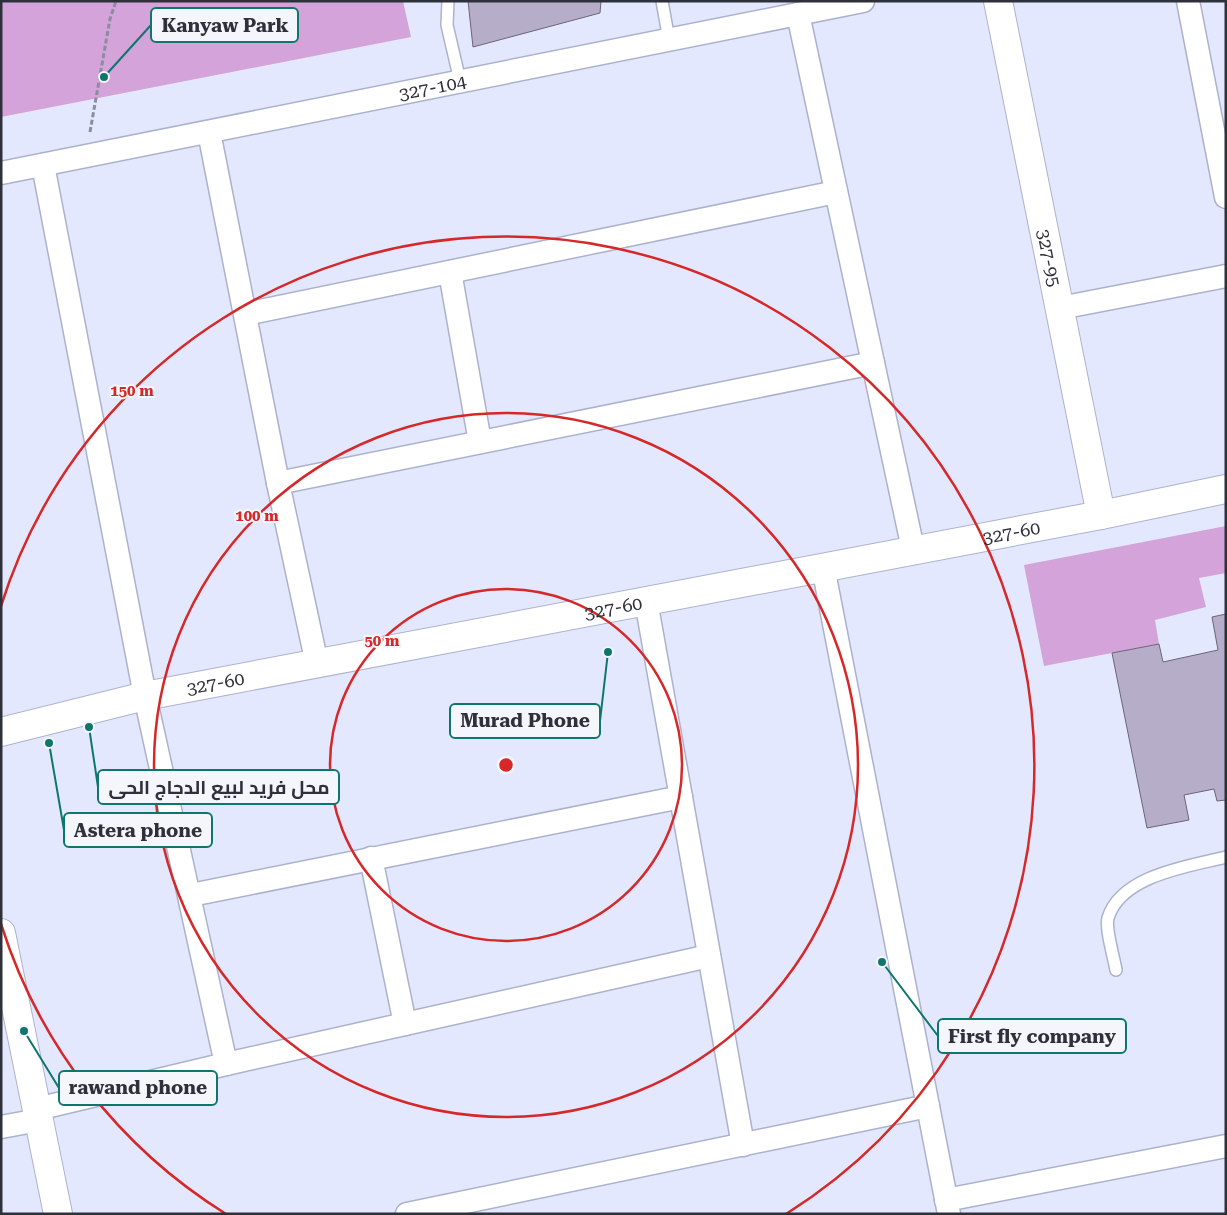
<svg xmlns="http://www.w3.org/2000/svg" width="1227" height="1215" viewBox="0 0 1227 1215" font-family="'Roboto Serif',Cairo,serif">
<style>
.green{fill:#d3a3d9}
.building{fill:#b6aec8;stroke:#6b647b}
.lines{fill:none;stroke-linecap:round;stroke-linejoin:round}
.lane-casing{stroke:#adb2cc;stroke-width:14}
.street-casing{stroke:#adb2cc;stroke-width:25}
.secondary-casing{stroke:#adb2cc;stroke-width:30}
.path{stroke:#898d9d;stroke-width:3;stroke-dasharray:5 2.5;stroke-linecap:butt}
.lane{stroke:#fff;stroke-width:11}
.street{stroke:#fff;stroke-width:22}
.secondary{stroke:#fff;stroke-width:28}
.ring{fill:none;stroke:#d62828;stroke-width:2.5}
.labels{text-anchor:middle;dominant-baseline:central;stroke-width:4;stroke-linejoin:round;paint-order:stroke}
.street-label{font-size:18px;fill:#2e303a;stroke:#f5f6fc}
.centre{fill:#d62828;stroke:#f5f6fc;stroke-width:2.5}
.ring-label{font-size:15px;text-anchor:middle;font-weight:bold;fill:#d62828;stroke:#f5f6fc;stroke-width:4;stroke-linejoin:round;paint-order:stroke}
.leader{fill:none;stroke:#0f766e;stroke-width:2}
.callout-dot{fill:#0f766e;stroke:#f5f6fc;stroke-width:2}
.callout{fill:#f5f6fc;stroke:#0f766e;stroke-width:2}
.callout-label{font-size:19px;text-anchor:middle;font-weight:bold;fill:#2e303a}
</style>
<rect width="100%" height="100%" fill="#e3e8fe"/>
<!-- green -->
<g class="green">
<polygon points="1,1 403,1 411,37 1,117"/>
<polygon points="1226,526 1226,573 1199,578 1206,607 1155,620 1159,644 1044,666 1024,565"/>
</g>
<!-- building -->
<g class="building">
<polygon points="468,1 601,1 600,13 473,47"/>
<polygon points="1226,614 1226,800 1217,801 1214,789 1184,795 1189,820 1147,828 1112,653 1159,644 1163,662 1218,650 1212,617"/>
</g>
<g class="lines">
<!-- lane casing -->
<g class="lane-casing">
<g id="lane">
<polyline points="448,1 447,25 460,81"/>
<polyline points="662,1 669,40"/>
<path d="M1116,970C1114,958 1105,928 1108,918C1121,875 1190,866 1226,857"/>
</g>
</g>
<!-- street casing -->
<g class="street-casing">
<g id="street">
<polyline points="1188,1 1226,197"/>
<polyline points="798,14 913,549"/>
<polyline points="209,132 278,483 317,664"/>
<polyline points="43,165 145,696 226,1064"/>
<path id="s1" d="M1,173L863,1"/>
<polyline points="450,272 480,442"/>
<polyline points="1060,308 1226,276"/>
<polyline points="246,314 836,192"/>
<polyline points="278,483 873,363"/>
<polyline points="823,567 949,1214"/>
<polyline points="646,601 743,1145"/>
<polyline points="371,858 405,1024"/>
<polyline points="191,895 681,797"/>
<polyline points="37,1109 226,1064 709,956"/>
<polyline points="1,1127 39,1120"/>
<polyline points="946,1200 1226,1146"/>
<polyline points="407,1214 928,1106"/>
</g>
</g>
<!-- secondary casing -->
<g class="secondary-casing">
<g id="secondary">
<path id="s2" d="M998,1L1101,515"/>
<path id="s3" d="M1,732L145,696L1101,515L1226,489"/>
<polyline points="1,933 58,1214"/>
</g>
</g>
<!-- path -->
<polyline class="path" points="90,132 110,19 116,1"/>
<!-- lane -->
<use href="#lane" class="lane"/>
<!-- street -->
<use href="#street" class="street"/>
<!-- secondary -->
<use href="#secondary" class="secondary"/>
</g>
<!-- distance rings -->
<g class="ring">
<circle cx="506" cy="765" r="176"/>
<circle cx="506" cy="765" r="352"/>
<path d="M226 1214A529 529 0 0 1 1 924M1 606A529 529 0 1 1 786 1214"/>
</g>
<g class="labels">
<!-- street labels -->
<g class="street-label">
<text stroke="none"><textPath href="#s1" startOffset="440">327-104</textPath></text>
<text stroke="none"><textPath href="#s2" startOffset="262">327-95</textPath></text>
<text stroke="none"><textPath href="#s3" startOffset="1030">327-60</textPath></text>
<text stroke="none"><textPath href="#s3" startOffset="625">327-60</textPath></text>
<text stroke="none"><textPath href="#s3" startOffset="220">327-60</textPath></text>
</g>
</g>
<circle cx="506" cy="765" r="8" class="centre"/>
<g class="ring-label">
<text x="132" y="396">150 m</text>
<text x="257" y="521">100 m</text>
<text x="382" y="646">50 m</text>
</g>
<!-- callouts -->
<path class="leader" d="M104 77L151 25M608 652L600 721M89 727L98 787M49 743L64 830M882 962L938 1036M24 1031L59 1088"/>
<g class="callout-dot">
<circle cx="104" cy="77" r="5"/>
<circle cx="608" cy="652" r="5"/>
<circle cx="89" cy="727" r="5"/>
<circle cx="49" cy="743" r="5"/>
<circle cx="882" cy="962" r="5"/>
<circle cx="24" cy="1031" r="5"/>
</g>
<g class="callout">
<rect x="151" y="8" width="147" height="34" rx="5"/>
<rect x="450" y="704" width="150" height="34" rx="5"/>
<rect x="98" y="770" width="241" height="34" rx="5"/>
<rect x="64" y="813" width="148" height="34" rx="5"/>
<rect x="938" y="1019" width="188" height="34" rx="5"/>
<rect x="59" y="1071" width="158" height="34" rx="5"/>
</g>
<g class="callout-label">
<text x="225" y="32">Kanyaw Park</text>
<text x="525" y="727">Murad Phone</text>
<text x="219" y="794">محل فريد لبيع الدجاج الحى</text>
<text x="138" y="837">Astera phone</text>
<text x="1032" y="1043">First fly company</text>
<text x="138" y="1094">rawand phone</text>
</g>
<!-- border -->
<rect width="1227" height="1215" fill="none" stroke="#2e303a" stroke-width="5"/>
</svg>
